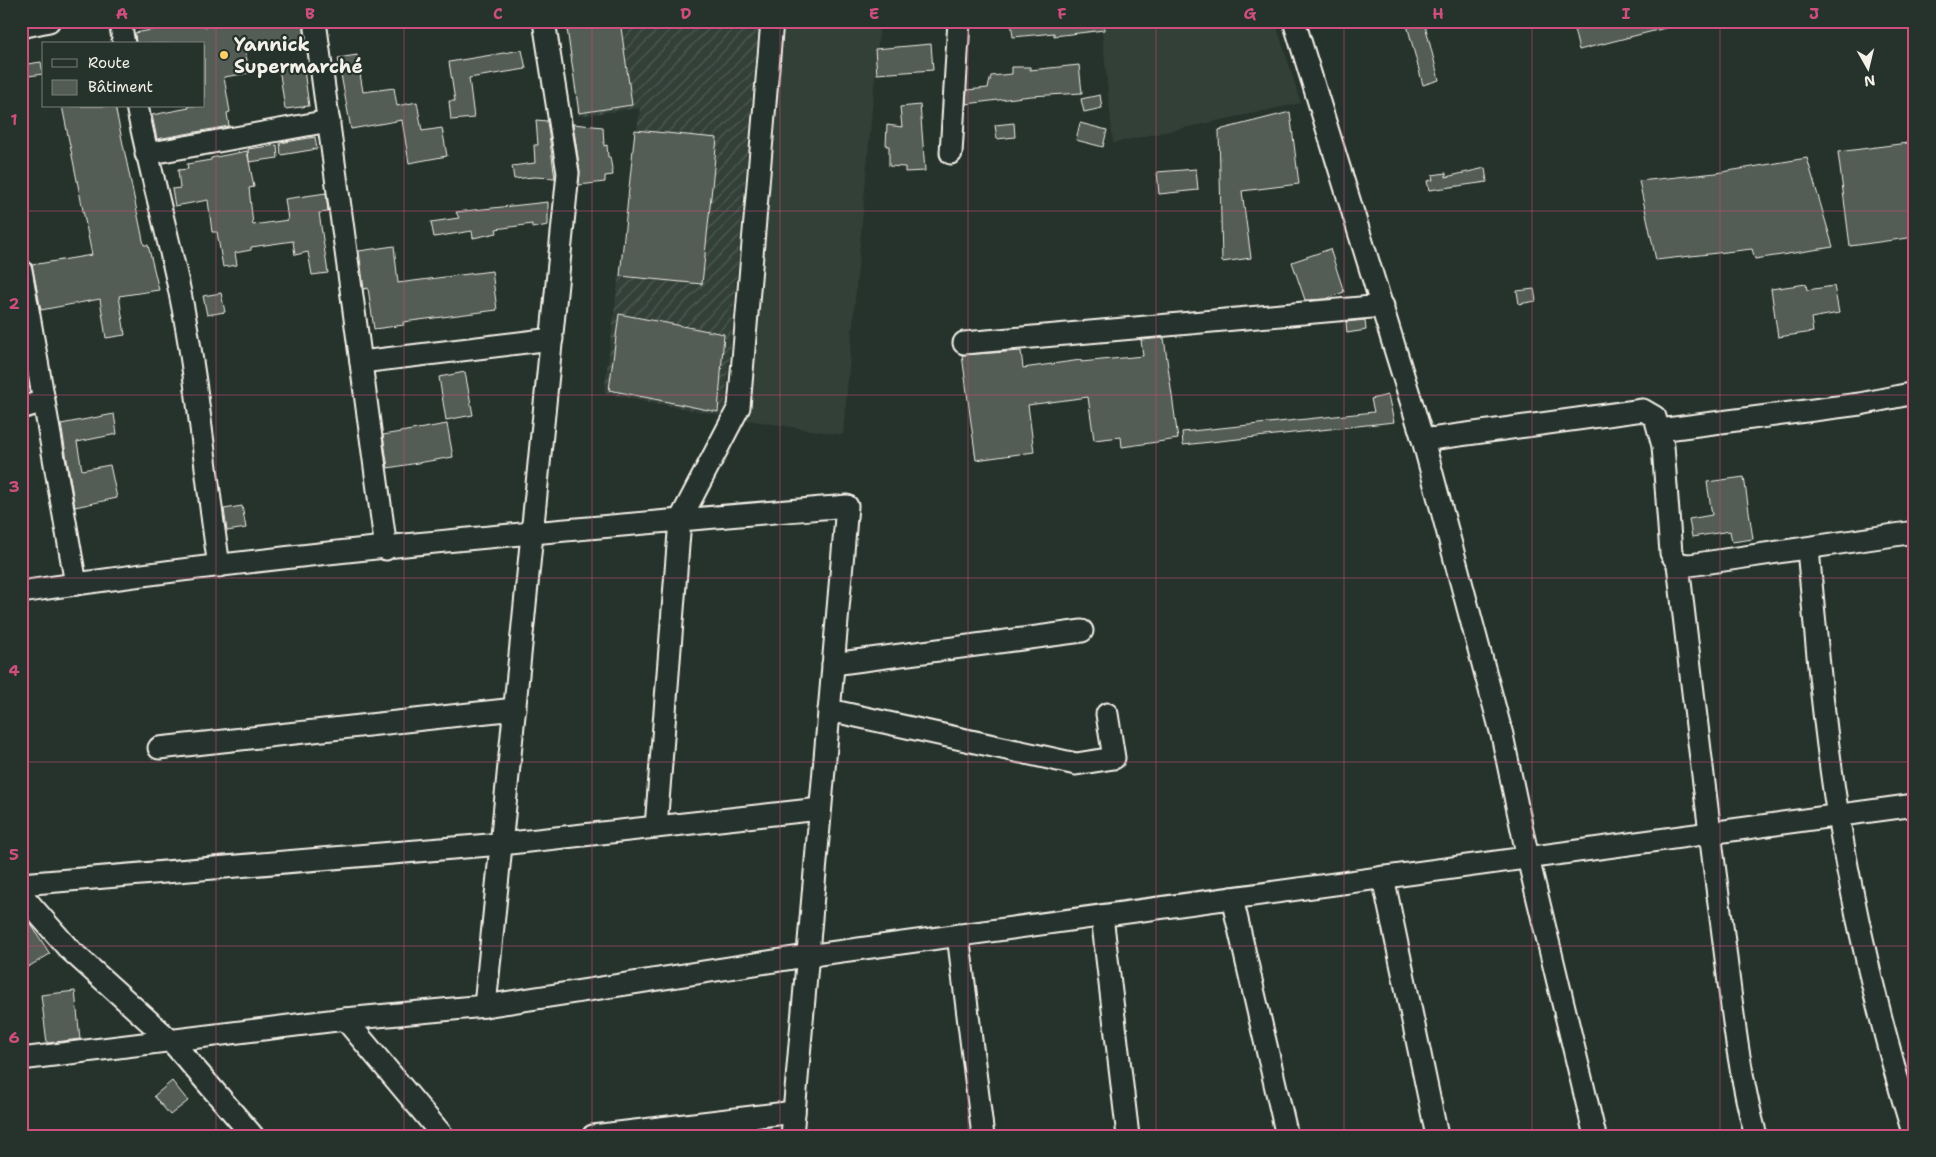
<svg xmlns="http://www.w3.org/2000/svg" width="1936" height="1157" viewBox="0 0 1936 1157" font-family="'Shantell Sans',sans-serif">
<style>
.built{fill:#333f39}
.industrial{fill:url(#industrial-furrows)}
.building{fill:#525c55;stroke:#f4f1e8}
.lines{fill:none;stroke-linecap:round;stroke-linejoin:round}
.minor-casing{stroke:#f4f1e8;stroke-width:25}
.minor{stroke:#26332d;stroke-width:21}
.grid{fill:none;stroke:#ce4e7e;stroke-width:1;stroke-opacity:0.55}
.poi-dot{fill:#ffd166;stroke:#26332d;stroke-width:2}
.labels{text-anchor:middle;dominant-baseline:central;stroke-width:4.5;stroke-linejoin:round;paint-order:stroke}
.poi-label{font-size:19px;font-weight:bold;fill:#f4f1e8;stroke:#26332d;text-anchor:start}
.neatline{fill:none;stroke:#ce4e7e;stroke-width:2}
.grid-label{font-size:16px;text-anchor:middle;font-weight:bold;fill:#ce4e7e}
</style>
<defs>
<pattern id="industrial-furrows" width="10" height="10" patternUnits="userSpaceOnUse" patternTransform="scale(1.25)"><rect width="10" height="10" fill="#333f39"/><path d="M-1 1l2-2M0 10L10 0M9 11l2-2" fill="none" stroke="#515b56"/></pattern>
</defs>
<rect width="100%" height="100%" fill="#26332d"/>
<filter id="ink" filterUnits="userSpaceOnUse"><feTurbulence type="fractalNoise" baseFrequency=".02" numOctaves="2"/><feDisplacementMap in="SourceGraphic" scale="10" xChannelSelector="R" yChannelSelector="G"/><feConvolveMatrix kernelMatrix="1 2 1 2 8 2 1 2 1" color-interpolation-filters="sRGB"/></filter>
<g filter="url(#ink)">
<!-- built -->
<g class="built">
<polygon points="782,21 880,21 843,435 747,420"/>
<polygon points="1101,21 1275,21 1301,103 1113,143"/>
</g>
<!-- industrial -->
<polygon class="industrial" points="565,21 759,21 724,416 604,393 640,108 578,116"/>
<!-- building -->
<g class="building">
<polygon points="200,21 204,21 205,27 241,21 303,21 305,39 245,48 249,73 224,77 230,112 227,113 229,126 157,139 152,115 189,108 188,106 204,106 204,44 136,44 135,33"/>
<polygon points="566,21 620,21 632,105 579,113"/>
<polygon points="1011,21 1104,21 1104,30 1054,36 1054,33 1013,37"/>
<polygon points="1406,21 1424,21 1439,80 1423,85"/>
<polygon points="1572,21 1672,21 1673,26 1579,50"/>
<polygon points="931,44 933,70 877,74 875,49"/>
<polygon points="522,50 526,69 469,78 474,118 451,120 449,101 455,101 449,62"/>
<polygon points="357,55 363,92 394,88 397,106 417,102 422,131 442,128 447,156 409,163 402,120 351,129 338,58"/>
<polygon points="41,62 43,74 21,77 21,65"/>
<polygon points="303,63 309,106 285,109 279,67"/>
<polygon points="1079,65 1082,93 1031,96 966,104 967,90 988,88 991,76 1012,74 1012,67 1030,67 1030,70"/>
<polygon points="1100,95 1102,108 1084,112 1081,99"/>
<polygon points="920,105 925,171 905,172 905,167 889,166 889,146 886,146 887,125 902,127 900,107"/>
<polygon points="62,106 115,106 144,245 148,245 159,290 119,296 125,335 106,338 100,299 41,310 32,265 92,255"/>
<polygon points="1290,112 1299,184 1242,191 1251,258 1222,262 1219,130"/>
<polygon points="536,120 547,121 555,178 534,177 514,179 512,166 535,163 534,145 538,145"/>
<polygon points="1014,123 1015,137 997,139 995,125"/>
<polygon points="1080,123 1107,130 1103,147 1076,140"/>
<polygon points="573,124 603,127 604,146 607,145 608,157 610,157 613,175 605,176 605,182 579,185 580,171"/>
<polygon points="635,130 717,138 702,284 620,276"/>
<polygon points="315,137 317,149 281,155 280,143"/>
<polygon points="1915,142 1915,237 1850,246 1838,152"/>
<polygon points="277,145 278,158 249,162 248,149"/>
<polygon points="247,151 254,187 249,188 253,225 288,220 285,199 326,193 328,212 319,213 328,273 312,275 308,252 295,255 293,241 251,247 251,250 235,253 237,265 223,267 217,232 212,232 208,200 175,206 172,189 180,188 178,170 188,169 187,164 211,160 211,158"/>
<polygon points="1807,158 1833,247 1755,259 1752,249 1656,260 1639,181 1716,173"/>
<polygon points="1485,168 1487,182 1429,190 1427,181 1433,180 1432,175 1446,173 1446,177"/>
<polygon points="1196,169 1198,190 1159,194 1157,172"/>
<polygon points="548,202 548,225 532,228 532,224 496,229 497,233 473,238 472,231 434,237 431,222 459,218 456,212"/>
<polygon points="394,246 398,283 492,271 497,310 403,322 404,325 374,329 368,288 364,289 359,251"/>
<polygon points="1330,249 1344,292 1326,299 1305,300 1292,262"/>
<polygon points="1806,284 1807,290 1834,286 1839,313 1811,318 1813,332 1778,337 1771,289"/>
<polygon points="1534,289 1536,301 1519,304 1517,291"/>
<polygon points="221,293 225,312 207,315 203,296"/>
<polygon points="619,314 724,334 718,412 609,390"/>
<polygon points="1365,320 1366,330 1347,333 1346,322"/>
<polygon points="1164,338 1178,439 1122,447 1121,437 1094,440 1088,397 1028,405 1034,452 976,460 962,355 1021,351 1023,368 1081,360 1081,362 1143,356 1141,340"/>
<polygon points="465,372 473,415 446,420 439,377"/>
<polygon points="1388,395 1394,422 1183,445 1182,432 1374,412 1371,399"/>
<polygon points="114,414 117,434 77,442 82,470 110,465 117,498 75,507 61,424"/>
<polygon points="447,424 453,457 388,468 383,435"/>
<polygon points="1744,477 1753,539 1732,542 1730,531 1692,537 1689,519 1712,515 1707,482"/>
<polygon points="242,506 246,528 227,531 224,509"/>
<polygon points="32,926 50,954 21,971 21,932"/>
<polygon points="75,991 80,1039 47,1043 41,995"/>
<polygon points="172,1081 188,1101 170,1115 154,1096"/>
</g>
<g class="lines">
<!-- minor casing -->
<g class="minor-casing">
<g id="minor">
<polyline points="120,21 124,44"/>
<polyline points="315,21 386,549"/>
<polyline points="1294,21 1423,440 1502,735 1528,858 1595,1136"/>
<polyline points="21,27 49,21"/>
<path d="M137,106C149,167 166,227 179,288C198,379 205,473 219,566"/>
<polyline points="951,153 959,21"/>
<polyline points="146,154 329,121"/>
<polyline points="21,270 76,584"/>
<polyline points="964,343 1383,306"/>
<polyline points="361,362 552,339"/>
<polyline points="21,408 44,401"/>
<polyline points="1659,430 1860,404 1915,393"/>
<path d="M1423,440L1643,410L1655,417L1663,446L1671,553L1678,564C1692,685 1706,805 1722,926C1731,996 1737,1068 1756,1136"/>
<path d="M1808,549C1816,637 1824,729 1838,816C1856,923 1882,1031 1914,1136"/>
<polyline points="1678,564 1690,565 1915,532"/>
<path d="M21,592C295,551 571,529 847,506L792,1136"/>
<polyline points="833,664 1082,631"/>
<polyline points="829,710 1076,764 1114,758 1107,714"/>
<polyline points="159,748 515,709"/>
<polyline points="656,827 680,520 739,407 772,21"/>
<polyline points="1383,877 1437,1136"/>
<polyline points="21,884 501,844 820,809"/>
<polyline points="21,894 68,948 172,1042 253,1136"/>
<polyline points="1232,898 1287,1136"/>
<polyline points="1102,916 1128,1136"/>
<polyline points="958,935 983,1136"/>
<polyline points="485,1006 568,173 544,21"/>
<polyline points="345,1019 443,1136"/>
<polyline points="21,1059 345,1019 485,1006 806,956 1915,805"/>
<polyline points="593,1136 794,1112"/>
</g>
</g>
<!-- minor -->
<use href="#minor" class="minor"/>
</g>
</g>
<!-- grid -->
<path class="grid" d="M216,21V1136M404,21V1136M592,21V1136M780,21V1136M968,21V1136M1156,21V1136M1344,21V1136M1532,21V1136M1720,21V1136M21,211H1915M21,395H1915M21,578H1915M21,762H1915M21,946H1915"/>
<!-- markers -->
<circle class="poi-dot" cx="224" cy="55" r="5"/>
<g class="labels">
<!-- poi labels -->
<g class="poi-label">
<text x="234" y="44">Yannick<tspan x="234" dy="22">Supermarché</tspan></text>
</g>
</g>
<!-- margin -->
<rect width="1936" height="1157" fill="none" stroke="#26332d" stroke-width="55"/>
<!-- legend -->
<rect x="42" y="42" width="162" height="65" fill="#26332d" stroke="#787f78"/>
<rect x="52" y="59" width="25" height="8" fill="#26332d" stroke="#787f78"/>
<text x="88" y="68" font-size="15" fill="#f4f1e8">Route</text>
<rect x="52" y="80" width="25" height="15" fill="#525c55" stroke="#787f78"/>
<text x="88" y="92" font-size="15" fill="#f4f1e8">Bâtiment</text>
<!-- north arrow -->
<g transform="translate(1868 68) rotate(172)" stroke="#26332d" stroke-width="4" paint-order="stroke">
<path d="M0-4L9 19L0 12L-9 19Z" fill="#f4f1e8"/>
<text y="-8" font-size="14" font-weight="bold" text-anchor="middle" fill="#f4f1e8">N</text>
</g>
<rect x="28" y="28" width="1880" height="1102" class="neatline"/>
<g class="grid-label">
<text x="122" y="19">A</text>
<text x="310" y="19">B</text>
<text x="498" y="19">C</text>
<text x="686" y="19">D</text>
<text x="874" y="19">E</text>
<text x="1062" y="19">F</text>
<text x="1250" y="19">G</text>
<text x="1438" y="19">H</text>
<text x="1626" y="19">I</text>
<text x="1814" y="19">J</text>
<text x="14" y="125">1</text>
<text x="14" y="309">2</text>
<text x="14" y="492">3</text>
<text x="14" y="676">4</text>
<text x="14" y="860">5</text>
<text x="14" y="1043">6</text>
</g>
</svg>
